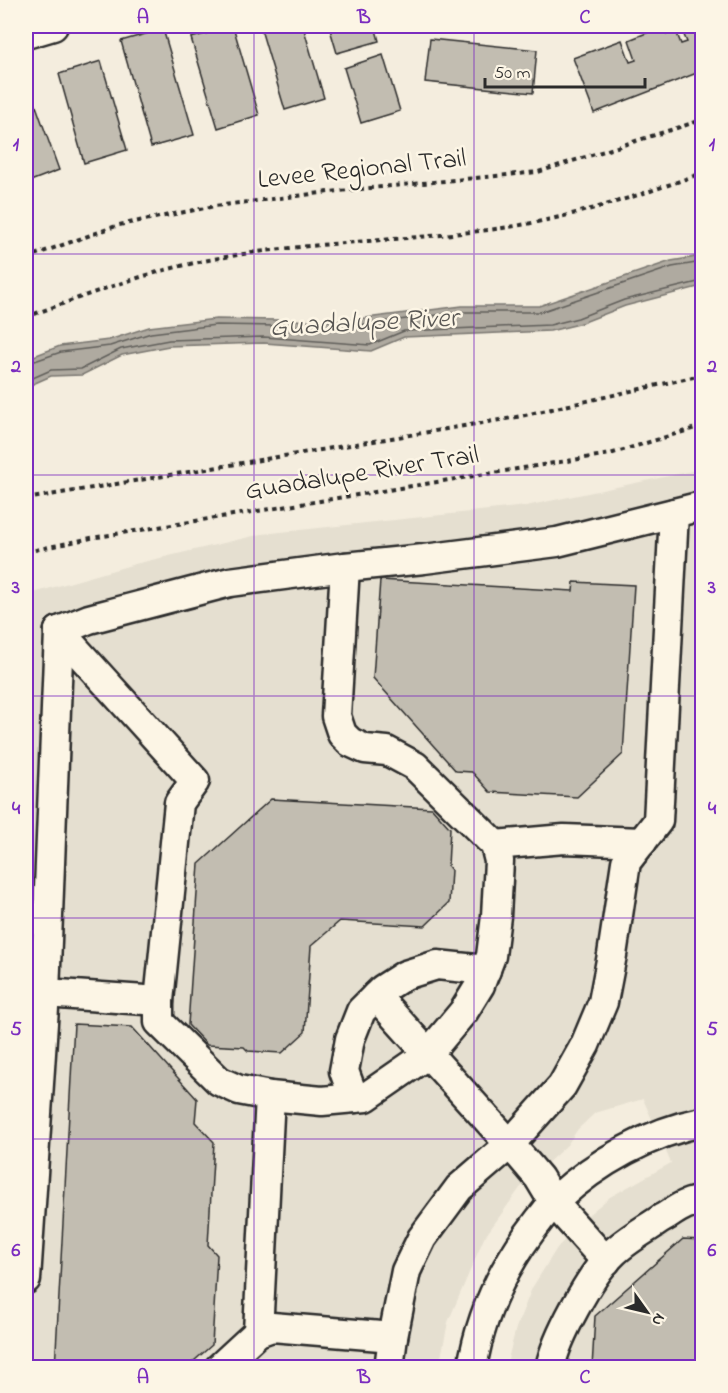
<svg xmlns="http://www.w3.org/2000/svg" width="728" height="1393" viewBox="0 0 728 1393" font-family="'Indie Flower',sans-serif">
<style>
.built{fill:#e5dfd0}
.water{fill:#afaaa0;stroke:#7a7771;stroke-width:1.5}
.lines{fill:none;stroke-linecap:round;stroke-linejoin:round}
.shore{stroke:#605e5a;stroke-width:1.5}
.building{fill:#c2bdb1;stroke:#2b2b2b;stroke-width:1.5}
.minor-casing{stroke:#2b2b2b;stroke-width:33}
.path{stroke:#2b2b2b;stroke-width:4;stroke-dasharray:4.5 4.5;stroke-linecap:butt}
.minor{stroke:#fcf5e5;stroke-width:28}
.grid{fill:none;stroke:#7b2cbf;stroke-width:1.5;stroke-opacity:0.55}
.labels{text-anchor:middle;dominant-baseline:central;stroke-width:5;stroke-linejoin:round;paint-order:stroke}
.street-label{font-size:27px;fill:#2b2b2b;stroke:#fcf5e5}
.water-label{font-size:28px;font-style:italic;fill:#595754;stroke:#fcf5e5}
.neatline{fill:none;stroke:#7b2cbf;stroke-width:2}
.grid-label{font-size:20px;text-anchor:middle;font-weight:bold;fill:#7b2cbf}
</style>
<rect width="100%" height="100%" fill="#f4edde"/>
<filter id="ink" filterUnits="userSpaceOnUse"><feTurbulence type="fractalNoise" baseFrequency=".0167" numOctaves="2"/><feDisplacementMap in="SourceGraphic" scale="12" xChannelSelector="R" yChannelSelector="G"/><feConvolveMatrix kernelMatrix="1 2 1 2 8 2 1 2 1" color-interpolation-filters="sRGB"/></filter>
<g filter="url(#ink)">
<!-- built -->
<polygon class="built" points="702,469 702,1367 506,1367 516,1328 532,1288 557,1248 588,1215 610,1197 671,1163 643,1099 595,1113 578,1129 567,1145 520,1188 484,1238 448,1322 439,1367 26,1368 26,678 30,594 135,564 262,534 526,506"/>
<!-- water -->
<polygon class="water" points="702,256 702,286 625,306 579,324 550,331 404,337 371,351 264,343 169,346 122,355 82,375 51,376 26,387 26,359 60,346 109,340 149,327 216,319 342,321 462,306 539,306 671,261"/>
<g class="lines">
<!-- shore -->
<g class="shore">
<polyline points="26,364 61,352 110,346 151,333 216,325 343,327 462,312 540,312 672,267 702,262"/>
<polyline points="26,381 51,370 81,369 121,349 169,340 264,337 370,345 404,331 550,325 578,318 624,300 702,281"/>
</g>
</g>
<!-- building -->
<g class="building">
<polygon points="233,26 259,115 218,128 191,38"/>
<polygon points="260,26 303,26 324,98 285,110"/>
<polygon points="329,26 375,26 379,41 337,53"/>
<polygon points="664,26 667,34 676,31 681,44 687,42 680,26 702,26 702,71 594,113 573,58 622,40 630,62 636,60 629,40"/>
<polygon points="163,29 194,135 151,147 121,41"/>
<polygon points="430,39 537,50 533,93 425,82"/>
<polygon points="383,55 400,111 361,123 344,68"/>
<polygon points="101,61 127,150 84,163 59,74"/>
<polygon points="26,78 59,170 28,182 26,176"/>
<polygon points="380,580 573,591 574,582 634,585 623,754 577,797 490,792 472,772 456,771 373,678"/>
<polygon points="271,799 432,808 450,828 448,866 451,870 449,903 425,926 340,921 311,946 305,1032 282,1053 248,1051 244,1047 207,1045 188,1025 199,864"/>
<polygon points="74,1024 132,1027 197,1099 195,1122 214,1142 208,1245 217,1255 212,1345 186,1368 55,1368"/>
<polygon points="683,1239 702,1240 702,1368 592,1368 595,1316"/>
</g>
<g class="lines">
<!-- minor casing -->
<g class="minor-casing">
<g id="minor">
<polyline points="26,34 53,26"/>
<polyline points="59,631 195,781 179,803 159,1001 159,1022 219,1081 239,1090 270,1096 322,1101 366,1097 428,1054 464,1011 480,985 491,956 496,916 499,861 495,845 415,766 387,751 365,749 350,742 342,734 336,716 345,567"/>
<polyline points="59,631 89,619 230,582 345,567 424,559 557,542 702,506"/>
<polyline points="495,845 564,839 642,842"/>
<polyline points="45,993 159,1001"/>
<polyline points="376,996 522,1158 539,1178 554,1203 606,1261"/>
<polyline points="354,1098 344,1071 350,1039 361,1011 383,989 405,975 437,965 486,970"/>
<polyline points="26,1279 45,993 59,631"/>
<polyline points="258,1332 270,1096"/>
<polyline points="219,1368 258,1332 272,1327 393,1337"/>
<polyline points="389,1368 393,1337 406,1271 422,1238 459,1188 510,1144 562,1086 585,1045 603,1002 612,955 626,862 658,821 674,513"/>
<path d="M472,1368C481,1312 505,1263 540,1219C546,1212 551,1204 558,1198C597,1162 651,1132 702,1122"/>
<path d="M550,1368C556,1338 590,1275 612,1254C626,1240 645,1230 661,1219C675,1211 686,1201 702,1201"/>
</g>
</g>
<!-- path -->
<g class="path">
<polyline points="26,258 119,225 215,206 329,192 538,172 702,120"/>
<path d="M26,317C82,297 140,274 199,262C294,242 392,242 488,230C561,221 633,198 702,173"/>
<polyline points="26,499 512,418 702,375"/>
<polyline points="26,552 91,538 610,454 702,426"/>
</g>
<!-- minor -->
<use href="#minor" class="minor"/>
</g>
</g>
<!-- grid -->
<path class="grid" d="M254,26V1368M474,26V1368M26,254H702M26,475H702M26,696H702M26,918H702M26,1139H702"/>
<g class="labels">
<!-- street labels -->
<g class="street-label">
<text transform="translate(362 170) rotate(-6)">Levee Regional Trail</text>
<text transform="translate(362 474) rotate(-9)">Guadalupe River Trail</text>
</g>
<!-- water labels -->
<g class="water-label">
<text transform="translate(364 324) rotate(-3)">Guadalupe River</text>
</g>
</g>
<!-- margin -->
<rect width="728" height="1393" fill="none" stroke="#fcf5e5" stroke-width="66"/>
<!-- north arrow -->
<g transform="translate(647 1312) rotate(124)" stroke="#fcf5e5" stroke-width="4.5" paint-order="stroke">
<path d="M0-4.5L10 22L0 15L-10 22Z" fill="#2b2b2b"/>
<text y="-9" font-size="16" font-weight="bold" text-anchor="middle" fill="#2b2b2b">N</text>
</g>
<!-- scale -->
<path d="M485 78v9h160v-9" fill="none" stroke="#2b2b2b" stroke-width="3"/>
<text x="494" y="78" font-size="18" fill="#2b2b2b" stroke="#fcf5e5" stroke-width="4.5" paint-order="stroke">50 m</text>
<rect x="33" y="33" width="662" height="1327" class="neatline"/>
<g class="grid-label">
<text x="143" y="23">A</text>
<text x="364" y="23">B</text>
<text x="585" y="23">C</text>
<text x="16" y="150">1</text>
<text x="712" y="150">1</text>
<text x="16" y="372">2</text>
<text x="712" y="372">2</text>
<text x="16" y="593">3</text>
<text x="712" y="593">3</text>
<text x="16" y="814">4</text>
<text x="712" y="814">4</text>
<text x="16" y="1035">5</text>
<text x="712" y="1035">5</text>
<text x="16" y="1256">6</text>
<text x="712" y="1256">6</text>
<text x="143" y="1383">A</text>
<text x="364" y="1383">B</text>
<text x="585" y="1383">C</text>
</g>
</svg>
